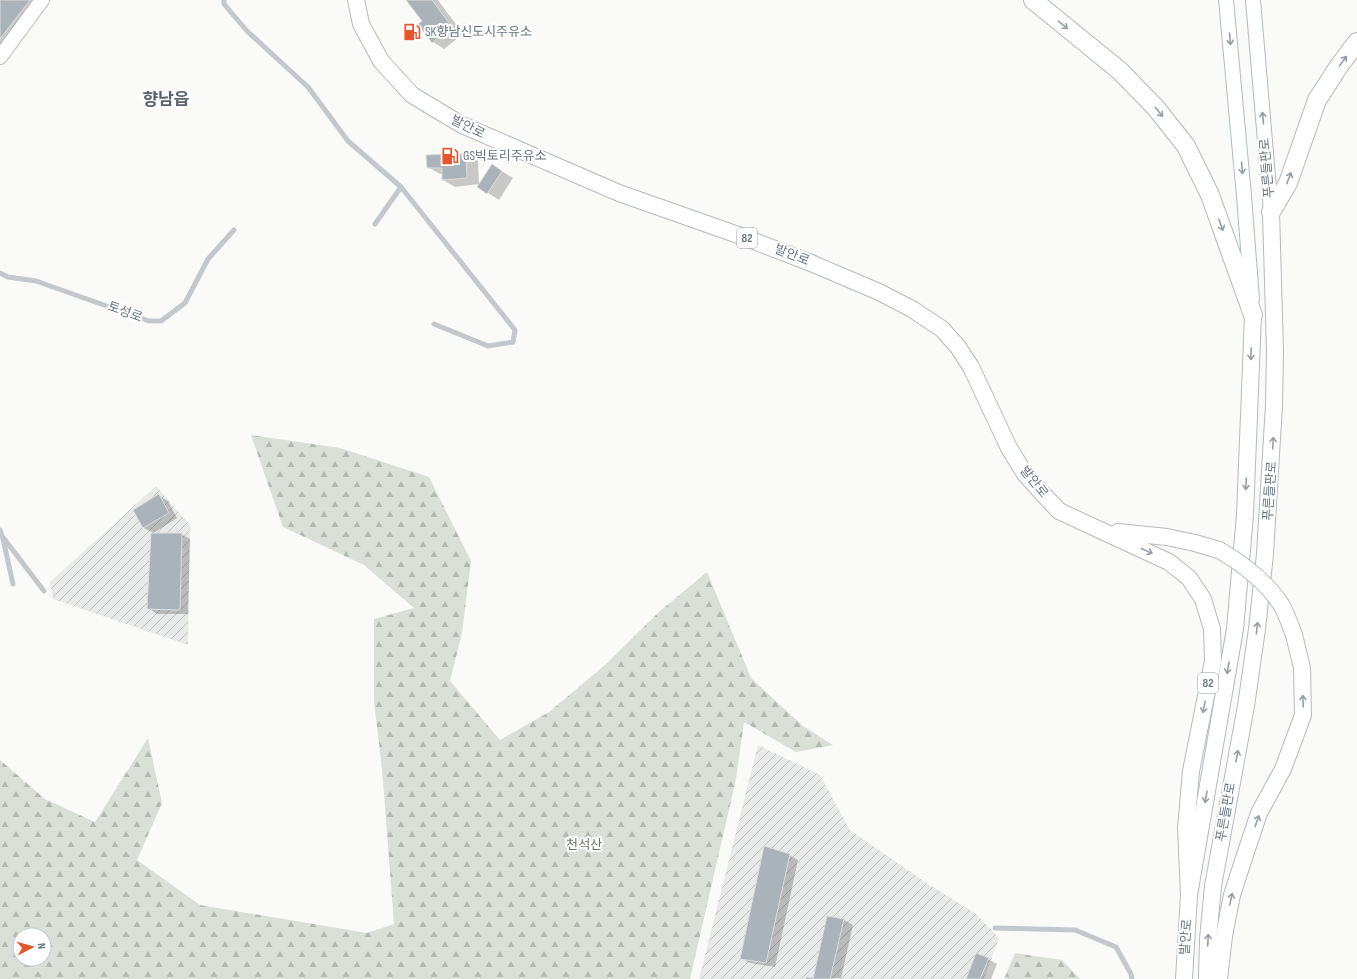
<svg xmlns="http://www.w3.org/2000/svg" width="1357" height="979" viewBox="0 0 1357 979" font-family="'Sofia Sans Condensed','Noto Sans KR',sans-serif">
<style>
.industrial{fill:url(#industrial-furrows)}
.forest{fill:url(#forest-firs);fill-rule:evenodd}
.shadow{fill:#0003}
.building{fill:#aab3b9;stroke:#dcdcda}
.lines{fill:none;stroke-linecap:round;stroke-linejoin:round}
.secondary-casing{stroke:#b3babf;stroke-width:16}
.primary-casing{stroke:#b5babe;stroke-width:18}
.highway-casing{stroke:#b4b9bd;stroke-width:20}
.lane{stroke:#c3c8cc;stroke-width:5}
.secondary{stroke:#fff;stroke-width:14}
.primary{stroke:#fff;stroke-width:16}
.highway{stroke:#fff;stroke-width:18}
.primary-bridge-casing{stroke:#b5babe;stroke-width:18;stroke-linecap:butt}
.primary-bridge{stroke:#fff;stroke-width:16}
.oneway{stroke:#939fa8}
.labels{text-anchor:middle;dominant-baseline:central;stroke-width:4;stroke-linejoin:round;paint-order:stroke}
.shield{fill:#fff;stroke:#939fa8;stroke-width:1}
.shield-label{font-size:12px;font-weight:bold;fill:#657683}
.poi-label{font-size:13px;fill:#657683;stroke:#fff;text-anchor:start}
.street-label{font-size:13px;fill:#657683;stroke:#fff}
.park-label{font-size:13px;fill:#687a64;stroke:#fff}
.district-label{font-size:17px;font-weight:bold;fill:#57646e;stroke:#fff}
</style>
<defs>
<pattern id="industrial-furrows" width="10" height="10" patternUnits="userSpaceOnUse"><rect width="10" height="10" fill="#e8e9e9"/><path d="M-1 1l2-2M0 10L10 0M9 11l2-2" fill="none" stroke="#c0c1c2"/></pattern>
<pattern id="forest-firs" width="22" height="20" patternUnits="userSpaceOnUse"><rect width="22" height="20" fill="#dadfd7"/><path d="M5 1l3.5 6h-7zM16 11l3.5 6h-7z" fill="#b4b9b4"/></pattern>
</defs>
<rect width="100%" height="100%" fill="#fafaf8"/>
<!-- industrial -->
<g class="industrial">
<polygon points="156,486 190,525 188,645 53,599 50,582"/>
<polygon points="758,745 820,775 850,830 928,884 975,913 999,938 984,979 699,979"/>
</g>
<!-- forest -->
<g class="forest">
<path d="M251,435L340,448L429,477L471,561L462,633L450,681L500,740L549,712L605,665L660,611L707,572L751,678L803,726L833,745L796,752L744,722L736,779L690,979H0V760L45,799L95,822L148,738L162,803L137,860L200,905L367,933L394,924L382,769L374,702V619L414,608L364,565L283,527ZM20,935H44V959H20Z"/>
<polygon points="1015,953 1062,960 1080,979 1004,979"/>
</g>
<!-- shadow -->
<g class="shadow">
<polygon points="0,0 46,0 0,50"/>
<polygon points="407,0 438,0 463,34 444,49 433,42 423,21"/>
<polygon points="466,154 478,161 479,184 455,187 443,180 443,174 440,174 428,167"/>
<polygon points="493,166 513,178 499,200 488,193"/>
<polygon points="159,496 168,501 177,518 152,534 152,532 144,528 135,510"/>
<polygon points="181,534 190,539 188,614 157,614 148,608"/>
<polygon points="789,855 798,860 775,967 750,963 741,958"/>
<polygon points="828,917 844,920 853,925 841,978 806,979 806,977 814,979"/>
<polygon points="988,959 997,964 991,979 967,979"/>
</g>
<!-- building -->
<g class="building">
<polygon points="0,0 30,0 0,39"/>
<polygon points="406,0 432,0 452,27 432,43 418,24 422,21"/>
<polygon points="466,153 467,178 442,180 442,168 427,168 426,155"/>
<polygon points="492,164 502,171 487,194 477,187"/>
<polygon points="159,494 169,513 143,528 133,510"/>
<polygon points="151,533 182,533 180,610 147,609"/>
<polygon points="764,846 790,854 766,963 740,959"/>
<polygon points="827,916 844,919 830,979 813,979"/>
<polygon points="976,953 989,958 980,979 966,979"/>
</g>
<g class="lines">
<!-- secondary casing -->
<g class="secondary-casing">
<g id="secondary">
<polyline points="1226,0 1244,196 1252,299"/>
<polyline points="1253,0 1271,212"/>
<polyline points="0,57 42,0"/>
</g>
</g>
<!-- primary casing -->
<g class="primary-casing">
<g id="primary">
<polyline points="356,0 361,24 381,61 412,95 462,125 619,193 741,236 811,263 879,292 912,309 942,329 958,347 971,367 1009,448 1025,474 1042,493 1059,511 1169,562 1189,578 1203,599 1212,629 1213,661 1191,771 1186,828 1189,895"/>
<polyline points="1118,532 1167,537 1195,543 1219,550"/>
<polyline points="1184,979 1189,895 1235,629 1245,515 1253,315"/>
<polyline points="1207,979 1208,939 1213,886 1246,706 1257,629 1265,554 1274,405 1275,351 1271,212"/>
<polyline points="1219,979 1224,936 1232,895 1244,858 1259,813 1283,769 1303,715 1302,668 1294,635"/>
</g>
</g>
<!-- highway casing -->
<g class="highway-casing">
<g id="highway">
<polyline points="1033,0 1120,71 1156,108 1186,146 1210,195 1253,315"/>
<polyline points="1271,212 1288,183 1317,100 1339,66 1357,42"/>
</g>
</g>
<!-- lane -->
<g class="lane">
<polyline points="224,0 224,4 247,31 308,87 348,141 401,187 375,224"/>
<polyline points="401,187 515,330 513,342 488,346 434,324"/>
<polyline points="0,273 8,277 36,281 149,321 161,321 185,303 208,259 234,230"/>
<polyline points="0,530 2,536 44,591"/>
<polyline points="3,539 13,584"/>
<polyline points="995,928 1075,930 1116,947 1131,974 1132,979"/>
</g>
<!-- secondary -->
<use href="#secondary" class="secondary"/>
<!-- primary -->
<use href="#primary" class="primary"/>
<!-- highway -->
<use href="#highway" class="highway"/>
<!-- primary-bridge casing -->
<g class="primary-bridge-casing">
<path id="primary-bridge" d="M1219,550C1243,564 1267,582 1282,606C1287,615 1290,625 1294,635"/>
</g>
<!-- primary-bridge -->
<use href="#primary-bridge" class="primary-bridge"/>
</g>
<!-- one-way arrows -->
<defs><path id="oneway-shaft" d="M-6 0H5M1.5-3L5.5 0L1.5 3" fill="none" stroke-width="1.6" stroke-linecap="round" stroke-linejoin="round"/></defs>
<g class="oneway">
<use href="#oneway-shaft" transform="translate(1063 25) rotate(40)"/>
<use href="#oneway-shaft" transform="translate(1230 39) rotate(85)"/>
<use href="#oneway-shaft" transform="translate(1343 61) rotate(-54)"/>
<use href="#oneway-shaft" transform="translate(1159 112) rotate(51)"/>
<use href="#oneway-shaft" transform="translate(1263 118) rotate(-95)"/>
<use href="#oneway-shaft" transform="translate(1242 168) rotate(85)"/>
<use href="#oneway-shaft" transform="translate(1289 178) rotate(-69)"/>
<use href="#oneway-shaft" transform="translate(1221 225) rotate(70)"/>
<use href="#oneway-shaft" transform="translate(1251 354) rotate(92)"/>
<use href="#oneway-shaft" transform="translate(1273 443) rotate(-87)"/>
<use href="#oneway-shaft" transform="translate(1246 484) rotate(92)"/>
<use href="#oneway-shaft" transform="translate(1147 551) rotate(25)"/>
<use href="#oneway-shaft" transform="translate(1257 628) rotate(-83)"/>
<use href="#oneway-shaft" transform="translate(1228 668) rotate(100)"/>
<use href="#oneway-shaft" transform="translate(1303 701) rotate(-92)"/>
<use href="#oneway-shaft" transform="translate(1204 707) rotate(101)"/>
<use href="#oneway-shaft" transform="translate(1237 756) rotate(-80)"/>
<use href="#oneway-shaft" transform="translate(1206 797) rotate(100)"/>
<use href="#oneway-shaft" transform="translate(1257 821) rotate(-71)"/>
<use href="#oneway-shaft" transform="translate(1231 899) rotate(-78)"/>
<use href="#oneway-shaft" transform="translate(1208 940) rotate(-87)"/>
</g>
<!-- icons -->
<defs>
<g id="fuel-bare" transform="scale(1.38)"><path d="M-5.5-6h7V0h2V4h1.3V-2.5L3-4.5l.8-.8L6-3V5H2.5V1h-1V6h-7ZM-4.2-4.7v3.2H.2V-4.7Z" fill="#e4572e" stroke="#fff" stroke-width="2.5" paint-order="stroke"/></g>
</defs>
<g fill-rule="evenodd">
<use href="#fuel-bare" x="412" y="32"/>
<use href="#fuel-bare" x="450" y="156"/>
</g>
<g class="labels">
<!-- shield labels -->
<g class="shield">
<rect x="737" y="228" width="20" height="20" rx="3"/>
<rect x="1198" y="673" width="20" height="20" rx="3"/>
</g>
<g class="shield-label">
<text x="747" y="238">82</text>
<text x="1208" y="683">82</text>
</g>
<!-- poi labels -->
<g class="poi-label">
<text x="425" y="32">SK향남신도시주유소</text>
<text x="463" y="156">GS빅토리주유소</text>
</g>
<!-- street labels -->
<g class="street-label">
<text transform="translate(468 127) rotate(26)">발안로</text>
<text transform="translate(1267 168) rotate(-95)">푸른들판로</text>
<text transform="translate(792 255) rotate(21)">발안로</text>
<text transform="translate(125 312) rotate(20)">토성로</text>
<text transform="translate(1034 482) rotate(51)">발안로</text>
<text transform="translate(1270 491) rotate(-86)">푸른들판로</text>
<text transform="translate(1226 812) rotate(-80)">푸른들판로</text>
<text transform="translate(1186 937) rotate(-86)">발안로</text>
</g>
<!-- park labels -->
<g class="park-label">
<text x="584" y="845">천석산</text>
</g>
<!-- district labels -->
<g class="district-label">
<text x="166" y="100">향남읍</text>
</g>
</g>
<!-- north arrow -->
<g transform="translate(32 947) rotate(84)"><circle r="19" fill="#ffffff" stroke="#c1c8cd"/>
<path d="M0-3L7 15L0 10L-7 15Z" fill="#e4572e"/>
<text y="-6" font-size="11" font-weight="bold" text-anchor="middle" fill="#657683">N</text>
</g>
</svg>
